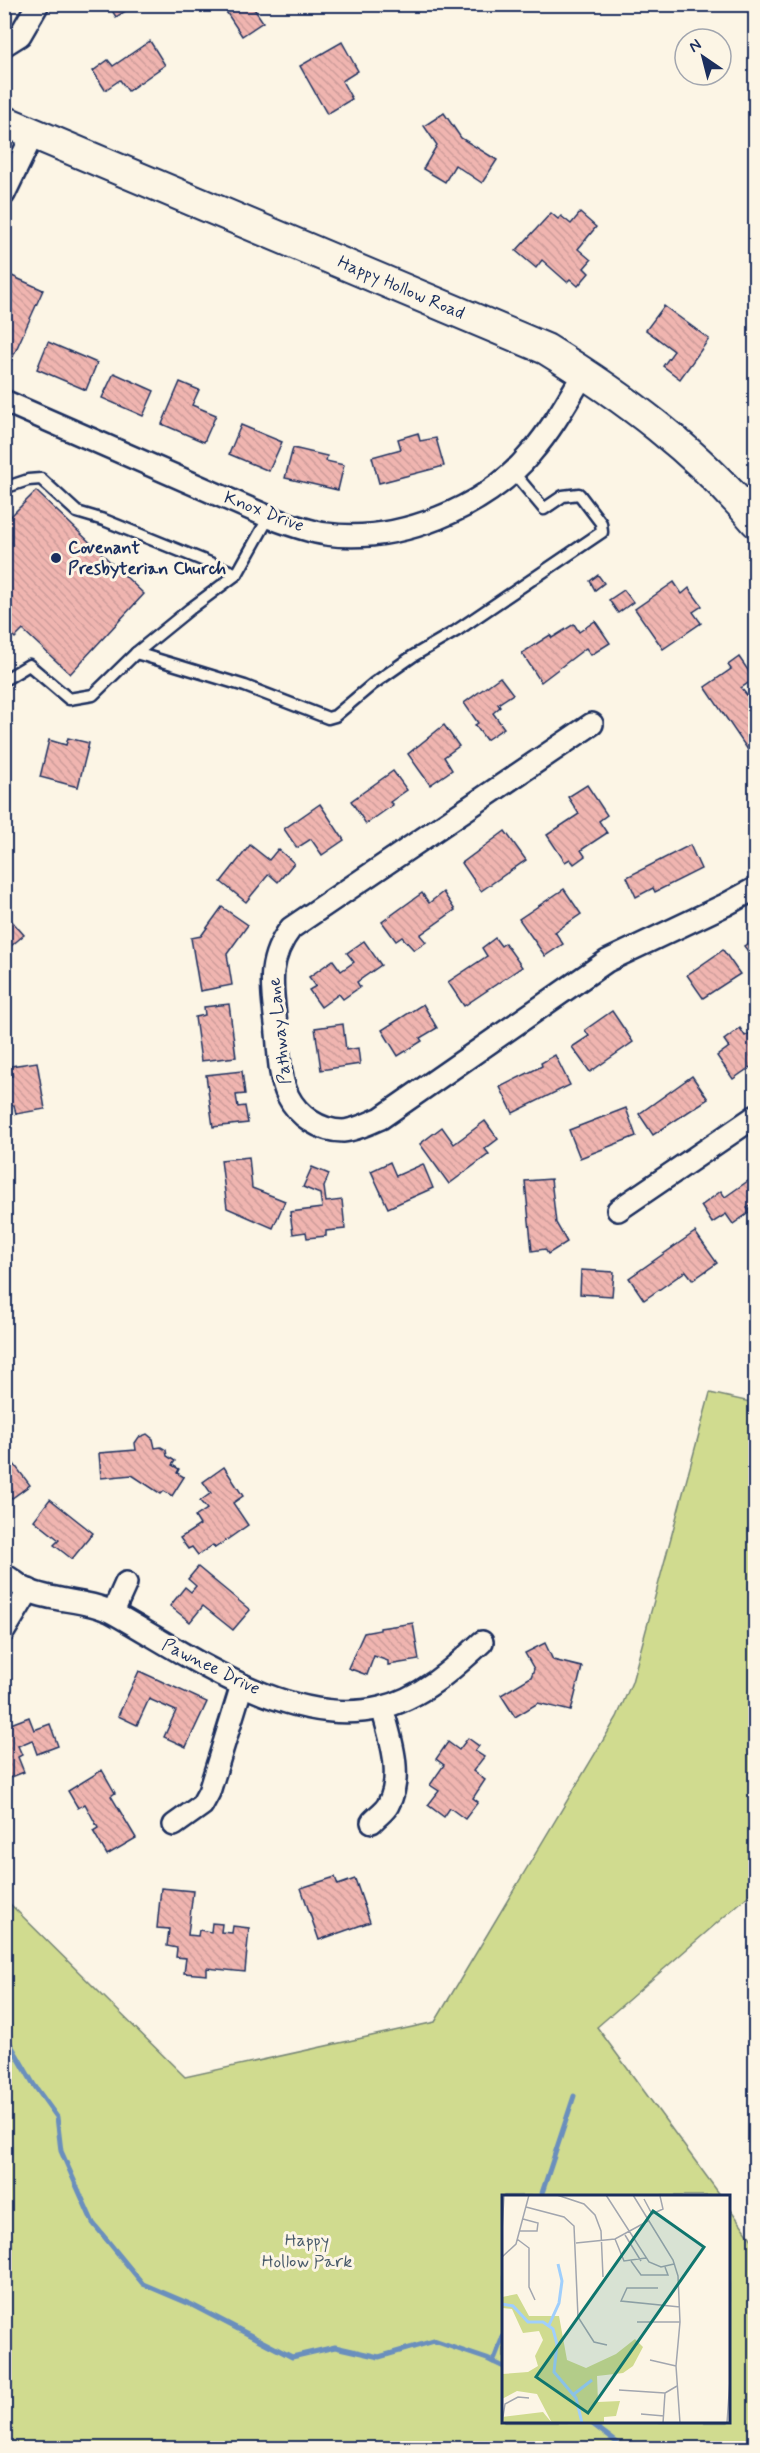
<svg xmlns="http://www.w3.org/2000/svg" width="760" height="2453" viewBox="0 0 760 2453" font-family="Mynerve,sans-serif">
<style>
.park{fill:#d0db8f;stroke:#768576;stroke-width:1.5}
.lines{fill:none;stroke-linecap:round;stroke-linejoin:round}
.stream{stroke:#6b8fbd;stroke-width:5}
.building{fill:url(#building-back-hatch);stroke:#1b2f5e;stroke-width:1.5}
.service-casing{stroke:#1b2f5e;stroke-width:15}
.minor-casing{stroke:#1b2f5e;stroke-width:26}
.secondary-casing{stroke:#1b2f5e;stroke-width:34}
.service{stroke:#fcf5e5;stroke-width:10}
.minor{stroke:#fcf5e5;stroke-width:21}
.secondary{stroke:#fcf5e5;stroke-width:30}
.poi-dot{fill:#1b2f5e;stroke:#fcf5e5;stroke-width:2}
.labels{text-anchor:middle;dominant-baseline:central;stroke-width:6;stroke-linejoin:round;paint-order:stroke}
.street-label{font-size:18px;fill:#1b2f5e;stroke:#fcf5e5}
.poi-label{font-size:18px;font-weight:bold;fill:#1b2f5e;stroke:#fcf5e5;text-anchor:start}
.park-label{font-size:18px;fill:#485a6a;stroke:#fcf5e5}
.inset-river{fill:none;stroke:#a0cffc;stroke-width:3}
.inset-road{fill:none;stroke:#a2a6af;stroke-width:1.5}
.view{fill:#0f766e;fill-opacity:0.15;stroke:#0f766e;stroke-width:3}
.inset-edge{fill:none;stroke:#1b2f5e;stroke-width:3}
</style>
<defs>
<pattern id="building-back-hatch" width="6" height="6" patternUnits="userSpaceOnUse" patternTransform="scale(1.5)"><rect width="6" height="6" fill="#f0b5b0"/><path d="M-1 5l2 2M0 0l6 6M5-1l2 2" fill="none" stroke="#cd9c9a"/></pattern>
</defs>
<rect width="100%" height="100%" fill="#fcf5e5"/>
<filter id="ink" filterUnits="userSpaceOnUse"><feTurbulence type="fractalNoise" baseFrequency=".0167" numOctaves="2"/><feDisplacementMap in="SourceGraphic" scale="12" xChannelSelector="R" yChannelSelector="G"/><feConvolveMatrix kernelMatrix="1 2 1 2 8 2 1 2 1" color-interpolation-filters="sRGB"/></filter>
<g filter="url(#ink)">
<!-- park -->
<polygon class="park" points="710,1393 755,1403 755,1890 597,2027 721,2196 504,2196 504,2422 728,2422 729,2207 755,2244 755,2448 5,2448 5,1899 185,2077 435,2022 617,1717 632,1682"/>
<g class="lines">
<!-- stream -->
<g class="stream">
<polyline points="4,2033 34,2085 57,2117 61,2151 93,2223 143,2284 190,2304 292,2357 335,2347 379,2357 434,2341 487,2359 504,2367"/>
<polyline points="541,2196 574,2096"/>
<polyline points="493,2362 504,2334"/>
<polyline points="590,2422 624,2448"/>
</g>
</g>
<!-- building -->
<g class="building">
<polygon points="108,4 137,4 116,17"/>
<polygon points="221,4 251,4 263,22 242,36"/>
<polygon points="150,41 165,65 128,91 120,80 105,90 93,71 108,60 113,66"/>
<polygon points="342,42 358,71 342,81 352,99 327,114 300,66"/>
<polygon points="444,113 461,138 497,160 482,183 455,165 445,182 423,169 437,145 424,126"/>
<polygon points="551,213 558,219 561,216 571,224 580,213 596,227 578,249 591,260 584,268 589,273 578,286 570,279 567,282 542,260 536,268 516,251"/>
<polygon points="12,276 43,290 11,361 4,358 4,310 8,302 4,300 4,291"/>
<polygon points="664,306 709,339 680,379 663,366 674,351 646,330"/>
<polygon points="48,342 97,363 86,390 37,369"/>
<polygon points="114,373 154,391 143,416 102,398"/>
<polygon points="180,382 199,390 192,405 216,415 204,442 162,424"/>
<polygon points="241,425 282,442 269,471 229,454"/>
<polygon points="418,433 420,441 436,438 444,466 379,483 372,457 401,449 398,439"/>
<polygon points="293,448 327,456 326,461 344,465 338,490 285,478"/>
<polygon points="36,491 144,594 70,674 23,630 15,638 12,635 4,642 4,523"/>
<polygon points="598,575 604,583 595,590 590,581"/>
<polygon points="674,582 682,594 689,588 702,606 693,612 701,623 663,649 635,609"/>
<polygon points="624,590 633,602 618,613 609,600"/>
<polygon points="595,621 610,643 591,655 586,648 541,682 522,653 550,635 552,638 574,624 579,632"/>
<polygon points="739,657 754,679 741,688 756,706 756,745 748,750 705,687 731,669 728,665"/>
<polygon points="500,677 513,694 498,704 500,707 493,713 504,728 486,740 475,725 478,723 464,703"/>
<polygon points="444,725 459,746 444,757 452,770 430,785 408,754"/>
<polygon points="68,738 89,743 78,787 40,777 49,740 66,745"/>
<polygon points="393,771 407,790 390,802 393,805 366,824 351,801"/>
<polygon points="587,785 607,815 599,821 607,833 581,850 585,856 574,864 570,859 565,862 547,835 579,814 568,797"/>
<polygon points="320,804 344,840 322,855 311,839 297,848 284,829"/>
<polygon points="505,831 526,860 481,891 462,863"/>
<polygon points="250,845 269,860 278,849 294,863 278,882 269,874 246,902 221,882"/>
<polygon points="690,845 701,869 655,892 653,888 636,897 627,877"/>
<polygon points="564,889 581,914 555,932 563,944 545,956 519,919"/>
<polygon points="443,892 455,910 420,935 426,942 414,950 402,937 396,941 382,922 422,893 429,903"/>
<polygon points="222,907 248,925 227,954 232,985 200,991 191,938 201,936"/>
<polygon points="4,912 24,935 4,952"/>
<polygon points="495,938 501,946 505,943 522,967 464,1006 448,982 487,956 482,948"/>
<polygon points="756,938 756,962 744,946"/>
<polygon points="364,941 381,965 357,982 360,987 343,999 339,994 321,1007 309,990 316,986 309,977 333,960 341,971 354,962 347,953"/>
<polygon points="723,950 740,974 703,998 687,975"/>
<polygon points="229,1004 236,1057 201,1061 195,1017 205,1015 204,1007"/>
<polygon points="423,1004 437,1028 420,1038 422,1041 398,1056 382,1030"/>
<polygon points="612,1011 633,1042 590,1072 572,1047 589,1036 585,1030"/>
<polygon points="343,1024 346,1050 358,1048 360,1064 321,1070 315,1028"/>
<polygon points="740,1028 745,1036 756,1030 756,1063 733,1079 717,1056 729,1047 724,1040"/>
<polygon points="555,1055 570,1085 513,1113 500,1087 542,1066 541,1063"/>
<polygon points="37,1062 45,1109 16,1114 14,1105 4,1106 4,1077 12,1076 11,1066"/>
<polygon points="242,1071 245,1094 236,1095 238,1107 245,1106 248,1123 213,1127 206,1075"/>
<polygon points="692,1076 708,1099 653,1135 639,1114"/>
<polygon points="626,1108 636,1136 580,1158 569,1130"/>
<polygon points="485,1121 498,1139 485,1149 489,1154 449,1184 420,1144 442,1127 454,1144"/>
<polygon points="249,1157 252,1188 285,1201 273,1228 227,1208 221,1160"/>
<polygon points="390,1162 396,1176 423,1164 433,1188 388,1208 371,1171"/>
<polygon points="312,1167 329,1174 324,1187 326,1202 342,1200 345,1229 326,1231 326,1236 307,1238 306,1232 293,1234 290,1212 322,1208 320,1194 303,1187"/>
<polygon points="551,1179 556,1223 567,1242 548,1254 545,1249 532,1251 525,1181"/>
<polygon points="748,1181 756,1192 756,1203 747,1208 750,1212 733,1224 726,1214 712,1223 701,1206 721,1191 725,1197"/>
<polygon points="695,1232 717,1263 693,1280 686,1271 644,1300 629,1278"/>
<polygon points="581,1270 614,1272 612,1296 580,1294"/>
<polygon points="147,1434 153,1439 155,1448 161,1447 166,1450 167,1456 175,1461 172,1465 179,1469 177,1473 184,1477 172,1496 164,1491 161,1494 132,1475 101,1478 99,1453 136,1450 135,1443 139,1437"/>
<polygon points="4,1451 30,1485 4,1504"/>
<polygon points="224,1467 243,1496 233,1503 248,1525 215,1548 213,1545 198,1555 192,1547 188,1549 180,1538 200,1525 195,1517 207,1509 200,1501 211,1493 203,1482"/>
<polygon points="50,1499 93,1533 72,1559 54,1545 59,1540 34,1520"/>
<polygon points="198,1567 250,1610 233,1630 203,1606 190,1622 170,1606 185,1587 191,1592 196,1586 188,1579"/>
<polygon points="413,1623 419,1660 388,1665 388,1661 374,1656 367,1675 348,1668 364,1633 380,1630 380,1628"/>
<polygon points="545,1643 553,1660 582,1667 571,1711 538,1703 515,1717 501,1695 531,1677 534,1669 525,1653"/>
<polygon points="139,1671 207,1702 186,1747 164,1737 176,1711 149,1699 137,1725 118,1716"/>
<polygon points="29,1717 34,1730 50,1724 58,1746 37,1754 32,1740 18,1746 22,1755 18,1757 24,1772 4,1780 4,1718 8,1725"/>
<polygon points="468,1738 479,1746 475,1751 484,1757 473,1771 485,1780 473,1798 478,1802 465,1819 450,1808 444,1817 428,1805 439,1791 430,1785 444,1765 436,1759 448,1742 459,1750"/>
<polygon points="102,1770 115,1793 111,1796 136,1838 107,1855 93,1831 98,1828 85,1804 78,1808 68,1791"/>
<polygon points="335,1877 338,1885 355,1879 370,1922 319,1940 301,1888"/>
<polygon points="161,1888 193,1891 188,1935 198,1936 199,1930 211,1932 212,1923 222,1924 221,1932 232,1933 233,1926 249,1928 245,1972 207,1968 207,1975 184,1973 186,1958 176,1957 177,1948 167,1946 169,1929 157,1928"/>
</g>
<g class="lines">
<!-- service casing -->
<g class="service-casing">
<g id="service">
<polyline points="4,488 28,480 41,479 77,512 104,520 237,574"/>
<polyline points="136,653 245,686 328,718 335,716 373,684 413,656 456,631 602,532 601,523 579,494 563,496 544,509 513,472"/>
<polyline points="4,680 29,665 69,699 93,695 136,653 190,609 237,574 269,517"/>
</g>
</g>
<!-- minor casing -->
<g class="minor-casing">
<g id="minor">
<polyline points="4,45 20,35 38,4"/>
<polyline points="4,194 33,134"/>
<path d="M4,401L269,517C288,524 306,531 326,534C397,544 486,508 531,453C552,429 568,400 584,373"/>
<path d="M592,724L291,928C264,963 273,992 277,1033C279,1053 279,1077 288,1096C298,1116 320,1131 343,1131C356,1130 370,1123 381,1118L607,961L725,905L756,888"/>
<polyline points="618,1210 756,1116"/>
<path d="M4,1575C12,1579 19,1586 27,1590C52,1602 89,1599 115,1614C190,1656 289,1729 380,1708C420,1699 453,1669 482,1642"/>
<polyline points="113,1612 126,1583"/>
<polyline points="4,1631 29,1590"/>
<path d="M372,1822C377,1816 385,1811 388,1805C404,1776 390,1736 382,1708"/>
<polyline points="174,1825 202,1805 209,1792 242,1685"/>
</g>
</g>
<!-- secondary casing -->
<g class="secondary-casing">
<path id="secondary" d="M4,121L546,349C624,397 697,451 756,522"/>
</g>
<!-- service -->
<use href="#service" class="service"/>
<!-- minor -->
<use href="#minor" class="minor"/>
<!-- secondary -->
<use href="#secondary" class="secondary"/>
</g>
</g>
<!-- markers -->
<circle class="poi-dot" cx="56" cy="558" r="6"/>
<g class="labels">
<!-- street labels -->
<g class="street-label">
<text transform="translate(401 288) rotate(23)">Happy Hollow Road</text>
<text transform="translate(264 512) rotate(21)">Knox Drive</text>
<text transform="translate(280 1031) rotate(-96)">Pathway Lane</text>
<text transform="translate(211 1667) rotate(26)">Pawnee Drive</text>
</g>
<!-- poi labels -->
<g class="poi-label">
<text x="68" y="548">Covenant<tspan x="68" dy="21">Presbyterian Church</tspan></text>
</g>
<!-- park labels -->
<g class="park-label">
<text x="307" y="2241">Happy<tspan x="307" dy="21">Hollow Park</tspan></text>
</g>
</g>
<!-- overview -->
<g transform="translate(502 2195)">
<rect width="228" height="228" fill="#fcf5e5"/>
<path d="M41,217L50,228H0V222Z" fill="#d0db8f"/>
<path d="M15,99L27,121H57L65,165L84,173L114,159L133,144L141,152L131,171L121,178L95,181L96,207L118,206L114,221L102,222V228H50L35,199L15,196L0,204V179L26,177L36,171L33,161L41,145L37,136L21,138L10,114L0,113V102Z" fill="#d0db8f"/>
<path class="inset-river" d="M0,109L11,111L26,127H41L51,134L55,149L52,177L74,203L80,228M47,130L57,108L60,86L56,69M72,199L90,185"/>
<path class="inset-road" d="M55,0L82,9L93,20L99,36L101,82M104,0L147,67L159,72L172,69M131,0L171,65L176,81L178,127L174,171L178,228M142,4L150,19L161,14L158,1M24,12L62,22L72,31L76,122L92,147L105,150M0,36L2,0M17,36H35L36,28L21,24M123,40L139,66M15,44L27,53V92L33,105M113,44L122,66L144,63M74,48L113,44L146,26M0,62L14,49L27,0M129,66L139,80H166L163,72M156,93H125L119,106L178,112M135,127H178M148,165L174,171M117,195L163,198M139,219L162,221M0,228L3,209L16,202L27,203M161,228L163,198L175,191M225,228L228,185"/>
<path class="view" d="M151,16L202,52L86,218L34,182Z"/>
<rect width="228" height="228" class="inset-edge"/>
</g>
<!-- margin -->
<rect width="760" height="2453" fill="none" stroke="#fcf5e5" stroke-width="24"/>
<rect x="12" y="12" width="736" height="2429" fill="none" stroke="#1b2f5e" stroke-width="2" filter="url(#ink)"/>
<!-- north arrow -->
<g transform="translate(703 57) rotate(325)"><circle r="28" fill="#fcf5e5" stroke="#a2a6af" stroke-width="1.5"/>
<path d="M0-4.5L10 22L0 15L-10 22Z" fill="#1b2f5e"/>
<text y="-9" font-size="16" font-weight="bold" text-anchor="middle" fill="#1b2f5e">N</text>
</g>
</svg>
